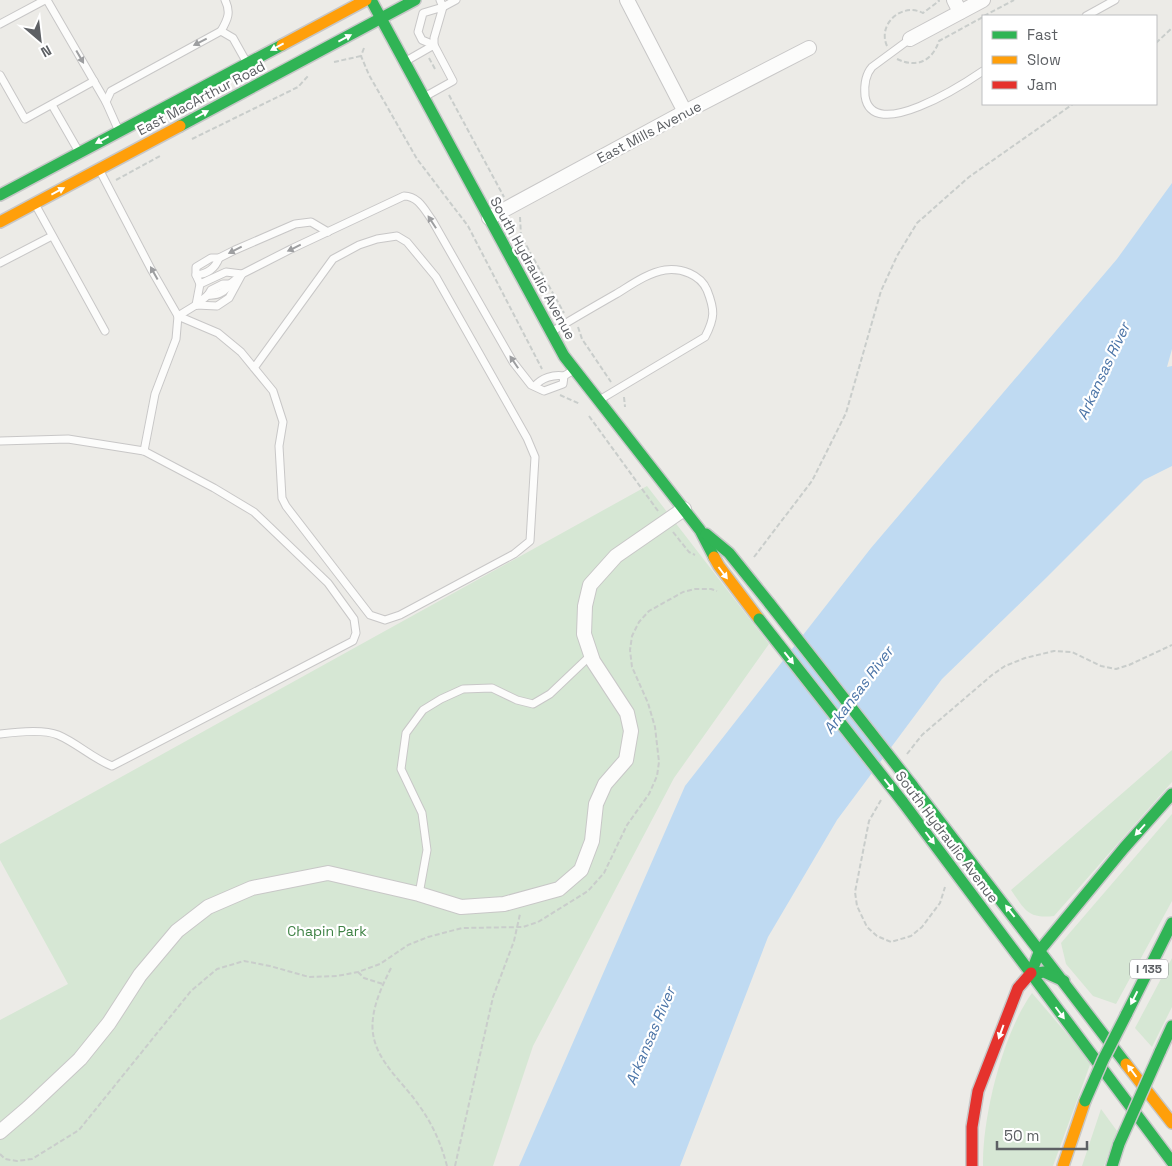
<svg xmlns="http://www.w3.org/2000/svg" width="1172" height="1166" viewBox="0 0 1172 1166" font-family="'Space Grotesk',sans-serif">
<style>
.green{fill:#d6e7d4}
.water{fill:#bfdaf2}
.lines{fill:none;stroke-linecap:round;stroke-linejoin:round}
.lane-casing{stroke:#c8c7c7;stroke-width:9}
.street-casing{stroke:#c8c7c7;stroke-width:16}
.fast-casing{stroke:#c7c7c8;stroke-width:14}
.slow-casing{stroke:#c7c7c8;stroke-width:14}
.jam-casing{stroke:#c7c7c8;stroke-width:14}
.path{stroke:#c9cdcb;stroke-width:2;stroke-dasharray:5 2.5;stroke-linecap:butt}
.lane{stroke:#fcfcfb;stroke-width:7}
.street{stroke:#fcfcfb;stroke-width:14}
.fast{stroke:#30b455;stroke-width:11}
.slow{stroke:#ff9f0a;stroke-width:11}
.jam{stroke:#e5322d;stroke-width:11}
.fast-bridge-casing{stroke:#c7c7c8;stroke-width:14;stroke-linecap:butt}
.fast-bridge{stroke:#30b455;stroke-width:11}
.oneway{fill:#fff}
.oneway2{fill:#9d9ea0}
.labels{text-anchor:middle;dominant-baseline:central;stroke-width:4.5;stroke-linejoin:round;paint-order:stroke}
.shield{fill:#fff;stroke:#8e9092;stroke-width:1}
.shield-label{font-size:12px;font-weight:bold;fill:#5d6064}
.street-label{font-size:14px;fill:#5d6064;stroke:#fff}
.park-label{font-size:14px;fill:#3e8244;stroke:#fff}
.water-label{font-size:15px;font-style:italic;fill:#4b74a7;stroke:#fff}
</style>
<rect width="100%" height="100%" fill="#ecebe7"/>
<!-- green -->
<g class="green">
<polygon points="647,486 769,644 674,778 533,1046 493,1166 0,1166 0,1020 68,984 0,860 0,844"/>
<path d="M1172,750V782L1054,916C1028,919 1025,910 1011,890Z"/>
<polygon points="1172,814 1172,901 1116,1004 1093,996 1066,964 1061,943"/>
<polygon points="1172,958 1172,1007 1152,1047 1135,1028"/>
<path d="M1032,993L1091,1062L1053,1166H983C982,1117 1003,1033 1032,993Z"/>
<polygon points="1101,1109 1117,1131 1104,1166 1082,1166"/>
</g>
<!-- water -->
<polygon class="water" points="1172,183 1172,349 1167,367 1172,366 1172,466 1144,480 1046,578 942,679 837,820 768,937 680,1166 519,1166 685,786 871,548 1117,259"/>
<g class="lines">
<!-- lane casing -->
<g class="lane-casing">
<g id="lane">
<polyline points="47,0 106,102"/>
<polyline points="440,0 443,7 456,0"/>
<polygon points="443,7 434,38 434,45 422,40 418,32 423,13"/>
<polyline points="1086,16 1115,0"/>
<polyline points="0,24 45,0"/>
<path d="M221,31C228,19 231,12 225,0"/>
<path d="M910,39L872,67C865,75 864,85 865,96C872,144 964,84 983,71"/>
<polyline points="406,61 434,45 453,81 426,96"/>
<polyline points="0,75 25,119 94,81"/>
<polyline points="52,105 79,152"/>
<polyline points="118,129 106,102 111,91 221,31 233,38 247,63"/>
<polyline points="100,171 151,269 178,316 176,339 155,394 144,451"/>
<polyline points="35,204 105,331"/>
<polyline points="0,263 52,236"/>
<path d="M196,275C207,274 215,269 219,258"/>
<polyline points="200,284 196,275 196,267 211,258 219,258 235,250 295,224 311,222 328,232"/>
<path d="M208,295C218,296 225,292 230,284"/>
<polyline points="196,305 200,284 226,272 242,274"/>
<polyline points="196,305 208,295 211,290 223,284 230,284 240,276"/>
<polyline points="178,316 218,333 241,352 273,391 283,422 279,446 282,498 286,506 370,615 385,620 400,615 514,554 530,541 535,457 527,438 436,277 407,242 397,236 377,239 359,245 333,259 254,368"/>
<path d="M178,316L196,305L217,306L229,298L242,274L291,249L404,196C418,196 424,209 432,220L513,362L531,385L544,391L563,384L564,376L572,371"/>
<path d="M553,331C574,318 595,306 616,294C631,285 647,273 665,270C681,268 700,274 707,290C715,310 715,318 705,337L601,399"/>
<path d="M535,386C541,378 554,374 564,376"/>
<path d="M0,441L68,439L144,451L214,488L254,512L328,583L354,619L356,633L353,641L112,766C92,758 77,743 58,735C44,729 15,732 0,734"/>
<polyline points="419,894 427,850 422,813 401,769 406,733 423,710 441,699 463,689 492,688 517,700 533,704 550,694 591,655"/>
</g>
</g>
<!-- street casing -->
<g class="street-casing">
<g id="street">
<polyline points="627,0 685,112"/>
<polyline points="954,0 960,12"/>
<polyline points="910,39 983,0"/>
<polyline points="489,218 681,114 809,48"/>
<polyline points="0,1132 28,1108 80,1059 109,1023 140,975 177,931 208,907 252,888 328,873 419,894 461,907 504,904 559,889 581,870 592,841 596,804 605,784 626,760 631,731 627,713 593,661 584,634 585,606 590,585 616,556 684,509"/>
</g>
</g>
<!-- fast casing -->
<g class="fast-casing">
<g id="fast">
<polyline points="371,0 564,356 700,530 714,557"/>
<polyline points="180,126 415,0"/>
<polyline points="0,195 282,45"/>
<polyline points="706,534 729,553 770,604"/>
<polyline points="912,785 1126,1064"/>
<polyline points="902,801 1172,1162"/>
<polyline points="1031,973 1040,950 1124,848 1172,794"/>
<polyline points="1031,974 1044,972 1064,981"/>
<polyline points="1126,1015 1172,923"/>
<polyline points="1160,1052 1172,1026"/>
<polyline points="1112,1166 1119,1144"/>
</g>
</g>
<!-- slow casing -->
<g class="slow-casing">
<g id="slow">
<polyline points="282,45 366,0"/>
<polyline points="0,222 180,126"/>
<polyline points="714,557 719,566 759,619"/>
<polyline points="1126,1064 1172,1123"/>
<polyline points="1063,1166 1085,1101"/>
</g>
</g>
<!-- jam casing -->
<g class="jam-casing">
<polyline id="jam" points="972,1166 972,1127 978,1091 1018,988 1031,973"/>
</g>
<!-- path -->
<g class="path">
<polyline points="984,16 1014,0"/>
<polyline points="1156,43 1172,28"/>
<path d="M887,46C877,24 902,2 923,13L939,1L938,0"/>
<polyline points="364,48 361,56 369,75 417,159 468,226 542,369"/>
<polyline points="429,58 435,69"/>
<path d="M897,59C916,68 932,62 939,41L983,17"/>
<polyline points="334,62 361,56"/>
<polyline points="449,95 504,197"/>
<polyline points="192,139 298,87 308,76"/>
<polyline points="116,180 160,156"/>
<polyline points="520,217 521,236 564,313"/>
<polyline points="578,327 582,339 611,382"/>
<polyline points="560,395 580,404"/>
<polyline points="624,397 625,407"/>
<polyline points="589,416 658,511"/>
<polyline points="673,532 689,552 695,555"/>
<polyline points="754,557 812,481 846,413 881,291 897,256 917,223 969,177 1073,104"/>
<polyline points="907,754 922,735 992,675 1005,666 1025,658 1054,651 1072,652 1101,666 1116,669 1129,665 1172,645"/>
<polyline points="881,800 869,821 855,892 857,906 867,927 877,936 891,942 911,936 922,927 940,903 945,887"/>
<path d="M391,968C383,984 375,1001 373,1018C368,1055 399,1077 418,1104C432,1123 441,1143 447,1166"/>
<polyline points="358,972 364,978 383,984"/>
<polyline points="0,1154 5,1159 17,1161 32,1159 79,1130 191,991 217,969 244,961 270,966 309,977 337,976 358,972 380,964 408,945 428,937 462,928 523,927 538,922 588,891 604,873 627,825 649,794 657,776 659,762 655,727 648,703 632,667 630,650 632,636 639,622 649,611 683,592 695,589 711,589 717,591"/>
<polyline points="455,1166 493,997 514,941 520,914"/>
</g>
<!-- lane -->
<use href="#lane" class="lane"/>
<!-- street -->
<use href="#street" class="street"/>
<!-- fast -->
<use href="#fast" class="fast"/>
<!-- slow -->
<use href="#slow" class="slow"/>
<!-- jam -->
<use href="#jam" class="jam"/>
<!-- fast-bridge casing -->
<g class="fast-bridge-casing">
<g id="fast-bridge">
<polyline points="770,604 912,785"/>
<polyline points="759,619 902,801"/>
<polyline points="1085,1101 1103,1060 1126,1015"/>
<polyline points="1119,1144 1160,1052"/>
</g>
</g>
<!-- fast-bridge -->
<use href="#fast-bridge" class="fast-bridge"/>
</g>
<!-- one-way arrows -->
<defs><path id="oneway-solid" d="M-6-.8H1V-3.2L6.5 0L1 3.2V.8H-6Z" transform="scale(1.25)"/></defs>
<g class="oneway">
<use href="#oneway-solid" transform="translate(345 38) rotate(-28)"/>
<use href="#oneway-solid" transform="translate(277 47) rotate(152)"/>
<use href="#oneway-solid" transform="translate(202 114) rotate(-28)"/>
<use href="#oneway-solid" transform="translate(102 140) rotate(152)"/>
<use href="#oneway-solid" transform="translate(58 191) rotate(-28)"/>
<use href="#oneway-solid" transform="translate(723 573) rotate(53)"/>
<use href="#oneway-solid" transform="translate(789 658) rotate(52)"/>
<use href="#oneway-solid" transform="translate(889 785) rotate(52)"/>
<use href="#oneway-solid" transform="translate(1140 830) rotate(132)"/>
<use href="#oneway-solid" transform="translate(930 838) rotate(53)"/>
<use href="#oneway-solid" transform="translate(1010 911) rotate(-128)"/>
<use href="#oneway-solid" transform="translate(1134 998) rotate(117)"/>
<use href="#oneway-solid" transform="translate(1060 1013) rotate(53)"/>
<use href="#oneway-solid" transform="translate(1001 1032) rotate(110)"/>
<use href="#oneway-solid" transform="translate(1132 1071) rotate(-127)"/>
</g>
<g class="oneway2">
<use href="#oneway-solid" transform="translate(200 42) rotate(153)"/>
<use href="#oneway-solid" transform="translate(80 57) rotate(60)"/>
<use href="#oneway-solid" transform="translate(432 222) rotate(-123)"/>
<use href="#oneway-solid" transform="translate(294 248) rotate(154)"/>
<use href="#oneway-solid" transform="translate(235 250) rotate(153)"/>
<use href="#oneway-solid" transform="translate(154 273) rotate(-119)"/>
<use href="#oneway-solid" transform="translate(514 362) rotate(-124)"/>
</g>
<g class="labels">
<!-- shield labels -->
<rect class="shield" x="1130" y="959.5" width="38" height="19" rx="4"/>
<g class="shield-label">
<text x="1149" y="969">I 135</text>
</g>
<!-- street labels -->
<g class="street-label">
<text transform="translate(201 98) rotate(-28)">East MacArthur Road</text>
<text transform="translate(649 132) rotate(-28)">East Mills Avenue</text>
<text transform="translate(533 268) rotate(61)">South Hydraulic Avenue</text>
<text transform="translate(947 837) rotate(53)">South Hydraulic Avenue</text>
</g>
<!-- park labels -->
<g class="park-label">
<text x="327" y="931">Chapin Park</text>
</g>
<!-- water labels -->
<g class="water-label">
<text transform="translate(1103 371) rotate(-65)">Arkansas River</text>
<text transform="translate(858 690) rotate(-53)">Arkansas River</text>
<text transform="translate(650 1036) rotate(-67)">Arkansas River</text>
</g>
</g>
<!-- legend -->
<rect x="982" y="15" width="175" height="90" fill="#ffffff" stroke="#bebfc1"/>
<rect x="992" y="31" width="25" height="8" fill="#30b455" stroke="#bebfc1"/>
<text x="1027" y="40" font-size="15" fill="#5d6064">Fast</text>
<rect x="992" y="56" width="25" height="8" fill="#ff9f0a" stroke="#bebfc1"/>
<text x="1027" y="65" font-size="15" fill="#5d6064">Slow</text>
<rect x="992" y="81" width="25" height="8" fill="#e5322d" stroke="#bebfc1"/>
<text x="1027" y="90" font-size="15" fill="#5d6064">Jam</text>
<!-- north arrow -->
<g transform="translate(40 40) rotate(152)" stroke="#ffffff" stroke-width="4" paint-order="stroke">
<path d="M0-4L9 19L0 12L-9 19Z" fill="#5d6064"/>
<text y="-8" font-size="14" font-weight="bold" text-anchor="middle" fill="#5d6064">N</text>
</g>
<!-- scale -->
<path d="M997 1141v8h90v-8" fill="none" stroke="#5d6064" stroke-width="2.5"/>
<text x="1004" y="1141" font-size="15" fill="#5d6064" stroke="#ffffff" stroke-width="4" paint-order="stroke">50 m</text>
</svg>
